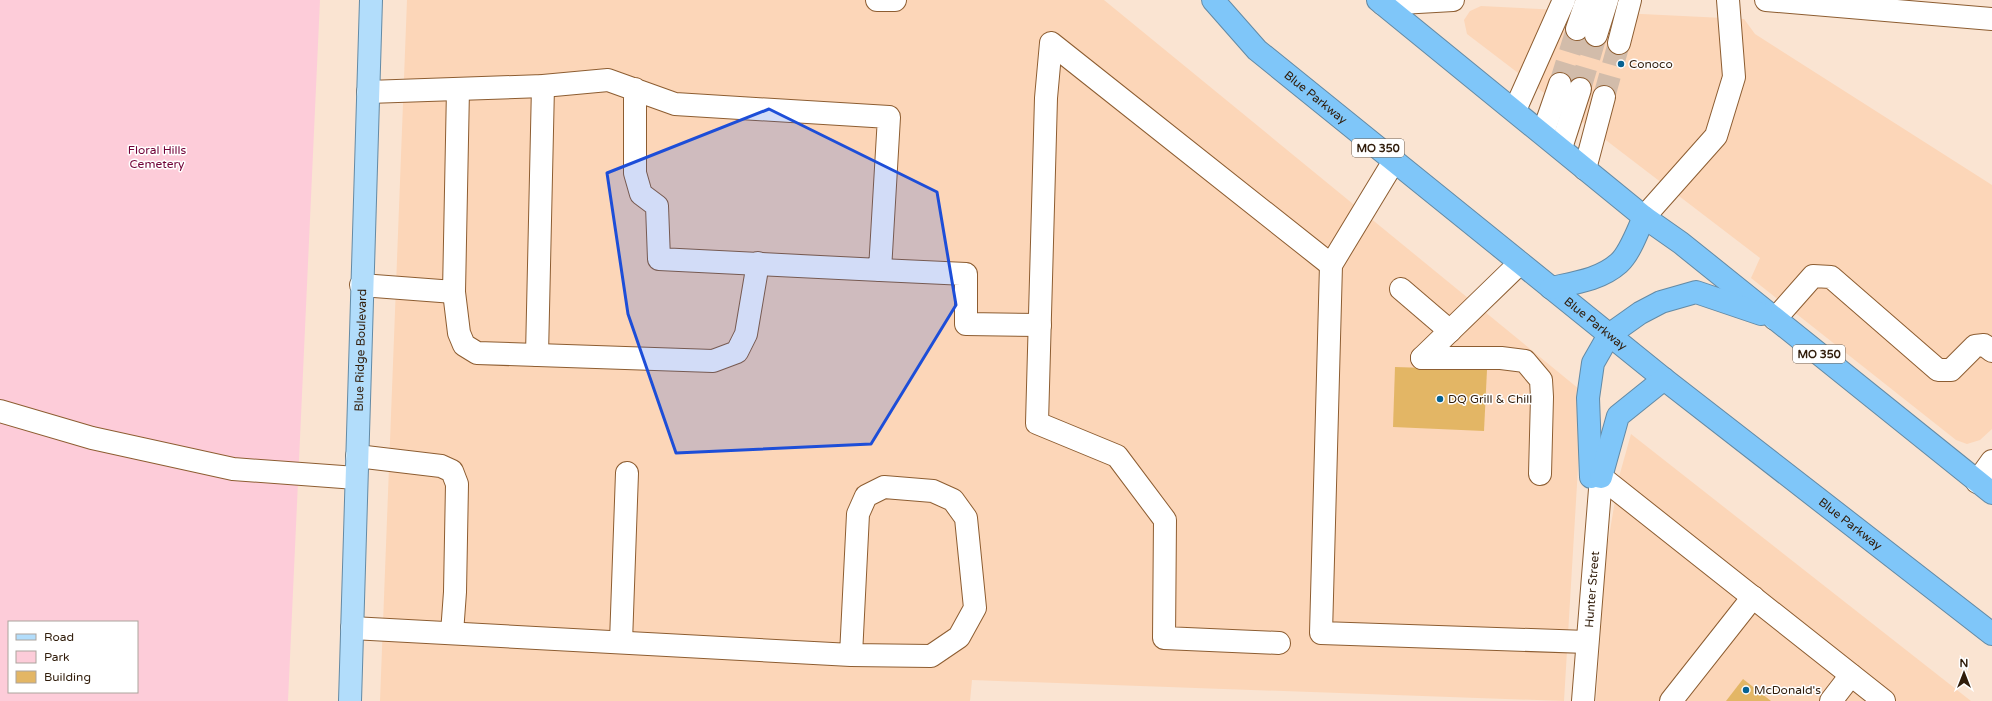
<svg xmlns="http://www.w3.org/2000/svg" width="1992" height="701" viewBox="0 0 1992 701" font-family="'Varela Round',sans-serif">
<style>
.built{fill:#fcd6b8}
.green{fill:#fdccd9;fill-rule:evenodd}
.building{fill:#e3b665}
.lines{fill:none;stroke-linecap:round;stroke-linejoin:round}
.minor-tunnel{stroke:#d2bcaa;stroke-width:22;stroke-dasharray:22 11;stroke-linecap:butt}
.minor-casing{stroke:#8d5d31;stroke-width:24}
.major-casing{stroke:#638aa5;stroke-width:24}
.highway-casing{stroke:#638aa5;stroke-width:24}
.minor{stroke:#fff;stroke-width:22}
.major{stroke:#b2ddfb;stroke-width:22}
.highway{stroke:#7fc6f9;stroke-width:22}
.marked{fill:#1d4ed8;fill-opacity:0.2;stroke:#1d4ed8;stroke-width:3;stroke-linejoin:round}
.poi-dot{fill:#066292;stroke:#fff;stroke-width:1.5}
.labels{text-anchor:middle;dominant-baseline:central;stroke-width:3;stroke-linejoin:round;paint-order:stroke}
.shield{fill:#fff;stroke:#6e6054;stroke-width:1}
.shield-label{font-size:11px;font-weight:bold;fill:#301c0a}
.poi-label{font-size:12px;fill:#301c0a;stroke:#fff;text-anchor:start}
.street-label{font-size:12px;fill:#301c0a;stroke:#fff}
.park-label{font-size:12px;fill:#700237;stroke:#fff}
</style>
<rect width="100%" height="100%" fill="#fae4d2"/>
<!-- built -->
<g class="built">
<polygon points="407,0 1104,0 1579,389 1581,418 1564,701 972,680 970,701 380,701"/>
<polygon points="1481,6 1744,19 1755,34 1992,185 1992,429 1980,440 1967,444 1956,440 1751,278 1760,258 1467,34 1464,20 1470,11"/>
<polygon points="1631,434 1971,701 1596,701 1606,554 1619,477"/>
</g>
<!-- green -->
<path class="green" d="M0,0H320L288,701H0ZM9,622H137V692H9Z"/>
<!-- building -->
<g class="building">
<polygon points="1395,367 1487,370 1484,431 1393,427"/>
<polygon points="1743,679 1771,701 1726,701"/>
</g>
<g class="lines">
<!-- minor-tunnel -->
<g class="minor-tunnel">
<polyline points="1560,84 1577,29"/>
<polyline points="1580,89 1596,35"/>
<polyline points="1604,97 1619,43"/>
</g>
<!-- minor casing -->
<g class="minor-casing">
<g id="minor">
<polyline points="877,0 895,0"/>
<polyline points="1766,0 1992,19"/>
<polyline points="1383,4 1453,0"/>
<polyline points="1577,29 1587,0"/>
<polyline points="1596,35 1607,0"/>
<polyline points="1619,43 1630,0"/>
<polyline points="368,92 543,86 608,80 675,104 889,117 880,270 659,259 657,206 641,194 635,173 635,89"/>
<polyline points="1515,110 1564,0"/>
<polyline points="1543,133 1560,84"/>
<polyline points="1561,148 1580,89"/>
<polyline points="1394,161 1331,265 1321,633 1587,642"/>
<polyline points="1585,169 1604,97"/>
<polyline points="1644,217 1716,136 1734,77 1728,0"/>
<polyline points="880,270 966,274 966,324 1040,325"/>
<polyline points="361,285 454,292 458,89"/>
<polyline points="1401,289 1450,331"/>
<polyline points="454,292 459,333 464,345 477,353 713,361 737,352 746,334 758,263"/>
<polyline points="1775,319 1813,276 1831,277 1938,370 1951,370 1975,346 1984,345 1992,351"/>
<polyline points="537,355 543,86"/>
<polyline points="1422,358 1501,358 1525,361 1541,380 1542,397 1540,474"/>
<polyline points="1422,358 1520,263"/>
<polyline points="0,411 92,438 233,469 356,478"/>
<polyline points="357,456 441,466 452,471 457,484 455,592 452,633"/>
<polyline points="1601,477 1884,701"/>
<polyline points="1977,482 1992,461"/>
<polyline points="352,628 851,655 931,656 959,637 975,608 966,518 953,500 933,491 884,487 866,496 858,514 851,655"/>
<polyline points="621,642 627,473"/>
<polyline points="1279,643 1164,638 1165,520 1117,456 1037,423 1046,98 1051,43 1331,265"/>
<path id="s1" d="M1583,701L1601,477"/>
<polyline points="1671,701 1753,597"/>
<polyline points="1831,701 1851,675"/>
</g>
</g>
<!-- major casing -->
<g class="major-casing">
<g id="major">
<path id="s2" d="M350,701L371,0"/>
</g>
</g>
<!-- highway casing -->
<g class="highway-casing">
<g id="highway">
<path id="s3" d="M1213,0L1257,50L1664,379L1992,634"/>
<polyline points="1378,0 1644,217 1681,243 1992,493"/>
<path d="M1551,288C1574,283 1600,280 1619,263C1630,253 1638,230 1644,217"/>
<polyline points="1591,477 1588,398 1593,363 1609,335 1640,313 1661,302 1696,292 1761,314"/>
<polyline points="1601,477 1618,416 1664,379"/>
</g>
</g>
<!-- minor -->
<use href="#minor" class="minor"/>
<!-- major -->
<use href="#major" class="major"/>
<!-- highway -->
<use href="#highway" class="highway"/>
</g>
<!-- marked area -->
<path class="marked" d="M769,109L937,192L956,305L871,444L676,453L628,314L607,173Z"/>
<!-- markers -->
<g class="poi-dot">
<circle cx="1621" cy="64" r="4"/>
<circle cx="1440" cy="399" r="4"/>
<circle cx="1746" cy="690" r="4"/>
</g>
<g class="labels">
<!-- shield labels -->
<g class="shield">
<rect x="1352" y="139" width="52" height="18" rx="3"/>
<rect x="1793" y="345" width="52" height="18" rx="3"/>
</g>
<g class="shield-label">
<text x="1378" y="148">MO 350</text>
<text x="1819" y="354">MO 350</text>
</g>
<!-- poi labels -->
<g class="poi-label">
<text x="1629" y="64">Conoco</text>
<text x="1448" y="399">DQ Grill &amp; Chill</text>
<text x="1754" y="690">McDonald's</text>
</g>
<!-- street labels -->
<g class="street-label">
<text stroke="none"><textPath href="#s3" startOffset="142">Blue Parkway</textPath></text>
<text stroke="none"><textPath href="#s3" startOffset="502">Blue Parkway</textPath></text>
<text stroke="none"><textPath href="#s2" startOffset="351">Blue Ridge Boulevard</textPath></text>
<text stroke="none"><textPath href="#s3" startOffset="826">Blue Parkway</textPath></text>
<text stroke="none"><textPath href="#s1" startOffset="112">Hunter Street</textPath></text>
</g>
<!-- park labels -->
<g class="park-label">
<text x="157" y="150">Floral Hills<tspan x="157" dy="14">Cemetery</tspan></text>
</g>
</g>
<!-- legend -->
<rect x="8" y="621" width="130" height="72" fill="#ffffff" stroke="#aca49d"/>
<rect x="16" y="634" width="20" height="6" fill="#b2ddfb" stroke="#aca49d"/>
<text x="44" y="641" font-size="12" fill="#301c0a">Road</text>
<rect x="16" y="651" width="20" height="12" fill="#fdccd9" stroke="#aca49d"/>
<text x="44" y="661" font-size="12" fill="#301c0a">Park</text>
<rect x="16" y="671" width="20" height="12" fill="#e3b665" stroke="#aca49d"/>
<text x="44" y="681" font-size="12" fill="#301c0a">Building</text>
<!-- north arrow -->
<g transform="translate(1964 673)" stroke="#ffffff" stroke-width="3" paint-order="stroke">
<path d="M0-3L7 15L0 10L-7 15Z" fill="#301c0a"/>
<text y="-6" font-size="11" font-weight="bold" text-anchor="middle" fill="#301c0a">N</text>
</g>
</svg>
